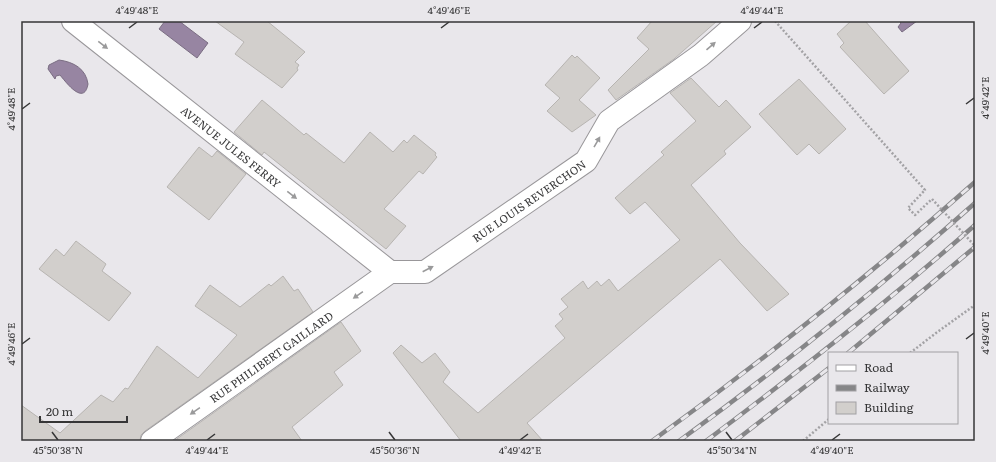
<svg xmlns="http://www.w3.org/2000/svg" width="996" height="462" viewBox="0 0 996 462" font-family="Literata,serif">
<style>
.water{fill:#9785a2;stroke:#7a6d82}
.building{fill:#d2cfcc;stroke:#b7b4b1}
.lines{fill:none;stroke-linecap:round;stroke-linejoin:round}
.street-casing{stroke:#99979a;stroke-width:24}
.path{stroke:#a3a2a5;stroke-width:2.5;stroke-dasharray:2 2;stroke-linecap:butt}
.street{stroke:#fff;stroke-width:22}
.rail-casing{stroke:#868688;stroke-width:4.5}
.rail{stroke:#e9e7eb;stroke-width:3;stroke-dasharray:9;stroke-linecap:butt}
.path-bridge{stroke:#a3a2a5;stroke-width:2.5;stroke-dasharray:2 2;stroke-linecap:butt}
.oneway{fill:#9a9a9b}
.ticks{fill:none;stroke:#363637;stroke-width:1.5}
.labels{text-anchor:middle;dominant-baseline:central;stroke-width:3.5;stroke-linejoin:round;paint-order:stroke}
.street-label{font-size:11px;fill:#363637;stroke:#e9e7eb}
.neatline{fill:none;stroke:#363637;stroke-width:1.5}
.ticks-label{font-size:10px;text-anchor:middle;fill:#363637}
</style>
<rect width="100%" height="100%" fill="#e9e7eb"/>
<!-- water -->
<g class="water">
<polygon points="165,21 179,21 208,43 197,58 159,29"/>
<polygon points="899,21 917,21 902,32 898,27 901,23"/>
<path d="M59,60C74,62 86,69 88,84C84,107 65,81 60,75L56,76L55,79L48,69L49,65Z"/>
</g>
<!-- building -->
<g class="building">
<polygon points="215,21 267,21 305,52 295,62 299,65 297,68 298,70 282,88 235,54 244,42"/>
<polygon points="652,21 717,21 674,59 616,100 608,90 649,49 637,38"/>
<polygon points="851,21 865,21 909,71 884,94 840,47 844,43 837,34"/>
<polygon points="572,55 575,58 577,56 600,78 579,100 596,115 572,132 547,111 560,98 545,85"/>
<polygon points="691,78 719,107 726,100 751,127 724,151 726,154 691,185 740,243 789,294 767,311 720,259 527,423 543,441 461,441 393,353 401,345 422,363 435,353 450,372 443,382 478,413 565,338 555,326 563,319 559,314 568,307 561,299 583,281 588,289 597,281 601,286 609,279 618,291 680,240 645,202 630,214 615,198 664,155 661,152 696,121 670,93"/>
<polygon points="799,79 846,129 819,154 809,144 797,155 759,114"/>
<polygon points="262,100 304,135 306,133 344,163 370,132 393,152 404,140 407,143 414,135 436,153 435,155 437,157 423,174 419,171 384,209 406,226 386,249 264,152 262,155 234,132"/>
<polygon points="199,147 212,157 217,151 246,174 209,220 167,187"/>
<polygon points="76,241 106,264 102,271 131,293 109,321 39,269 56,249 64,256"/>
<polygon points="283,276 294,291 298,289 313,312 145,431 141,435 140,441 21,441 21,405 60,433 101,395 113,402 125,388 128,389 157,346 198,378 237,335 195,306 210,285 240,307 269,284 271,286"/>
<polygon points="341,322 361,351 334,372 343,385 292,427 302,441 174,441"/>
</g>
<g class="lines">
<!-- street casing -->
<g class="street-casing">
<g id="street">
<path id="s1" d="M73,21L390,272"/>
<path id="s2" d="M390,272H425L586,161L609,121L701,55L740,21"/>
<path id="s3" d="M152,441L390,272"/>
</g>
</g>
<!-- path -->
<g class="path">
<polyline points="775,21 925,190 908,208 915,215 932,199"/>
<polyline points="910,353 936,333 975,305"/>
<polyline points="803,441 829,419"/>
</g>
<!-- street -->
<use href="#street" class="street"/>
<!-- rail casing -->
<g class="rail-casing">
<g id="rail">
<polyline points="848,353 975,247"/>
<path d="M652,441C764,360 872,273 975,182"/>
<path d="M679,441C781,367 880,287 975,203"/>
<path d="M706,441C798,372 889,301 975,225"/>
<polyline points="735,441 829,368"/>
</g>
</g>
<!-- rail -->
<use href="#rail" class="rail"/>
<!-- path-bridge -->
<polyline class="path-bridge" points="932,199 975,246"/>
</g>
<!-- one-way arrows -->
<defs><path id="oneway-solid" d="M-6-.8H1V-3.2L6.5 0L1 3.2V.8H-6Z"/></defs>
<g class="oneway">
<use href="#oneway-solid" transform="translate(103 45) rotate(38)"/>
<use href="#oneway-solid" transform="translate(711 46) rotate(-41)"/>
<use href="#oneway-solid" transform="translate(597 142) rotate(-60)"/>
<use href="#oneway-solid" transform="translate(292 195) rotate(38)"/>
<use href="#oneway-solid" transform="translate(428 269) rotate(-27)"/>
<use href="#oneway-solid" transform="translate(358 295) rotate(145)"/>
<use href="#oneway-solid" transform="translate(195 411) rotate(145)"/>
</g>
<!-- ticks -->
<path class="ticks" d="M129,28L137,22M441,28L449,22M754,28L762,22M966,104L974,98M22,109L30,103M966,339L974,333M22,344L30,338M52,432L58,440M389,432L395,440M726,432L732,440M207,440L215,434M520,440L528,434M832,440L840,434"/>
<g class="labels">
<!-- street labels -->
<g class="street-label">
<text stroke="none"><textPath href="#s1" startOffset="202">AVENUE JULES FERRY</textPath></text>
<text stroke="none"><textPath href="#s2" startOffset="161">RUE LOUIS REVERCHON</textPath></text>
<text stroke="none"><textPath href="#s3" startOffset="146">RUE PHILIBERT GAILLARD</textPath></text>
</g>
</g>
<!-- border -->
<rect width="996" height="462" fill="none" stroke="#e9e7eb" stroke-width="44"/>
<!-- legend -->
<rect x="828" y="352" width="130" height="72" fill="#e9e7eb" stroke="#a1a0a3"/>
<rect x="836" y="365" width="20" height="6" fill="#ffffff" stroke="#a1a0a3"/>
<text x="864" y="372" font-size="12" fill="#363637">Road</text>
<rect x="836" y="385" width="20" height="6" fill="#868688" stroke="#a1a0a3"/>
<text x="864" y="392" font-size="12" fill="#363637">Railway</text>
<rect x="836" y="402" width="20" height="12" fill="#d2cfcc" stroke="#a1a0a3"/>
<text x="864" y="412" font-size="12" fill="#363637">Building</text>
<!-- scale -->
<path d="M40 416v6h87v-6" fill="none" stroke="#363637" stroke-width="2"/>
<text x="46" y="416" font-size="12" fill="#363637" stroke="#e9e7eb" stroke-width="3" paint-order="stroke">20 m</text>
<rect x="22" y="22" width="952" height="418" class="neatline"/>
<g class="ticks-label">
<text x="137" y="14">4°49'48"E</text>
<text x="449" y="14">4°49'46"E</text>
<text x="762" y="14">4°49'44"E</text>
<text transform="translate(985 98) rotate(-90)" y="4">4°49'42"E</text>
<text transform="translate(11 109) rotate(-90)" y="4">4°49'48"E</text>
<text transform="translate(985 333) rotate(-90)" y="4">4°49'40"E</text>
<text transform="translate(11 344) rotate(-90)" y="4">4°49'46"E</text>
<text x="58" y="454">45°50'38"N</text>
<text x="207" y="454">4°49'44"E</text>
<text x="395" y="454">45°50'36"N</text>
<text x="520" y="454">4°49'42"E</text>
<text x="732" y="454">45°50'34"N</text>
<text x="832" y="454">4°49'40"E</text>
</g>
</svg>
